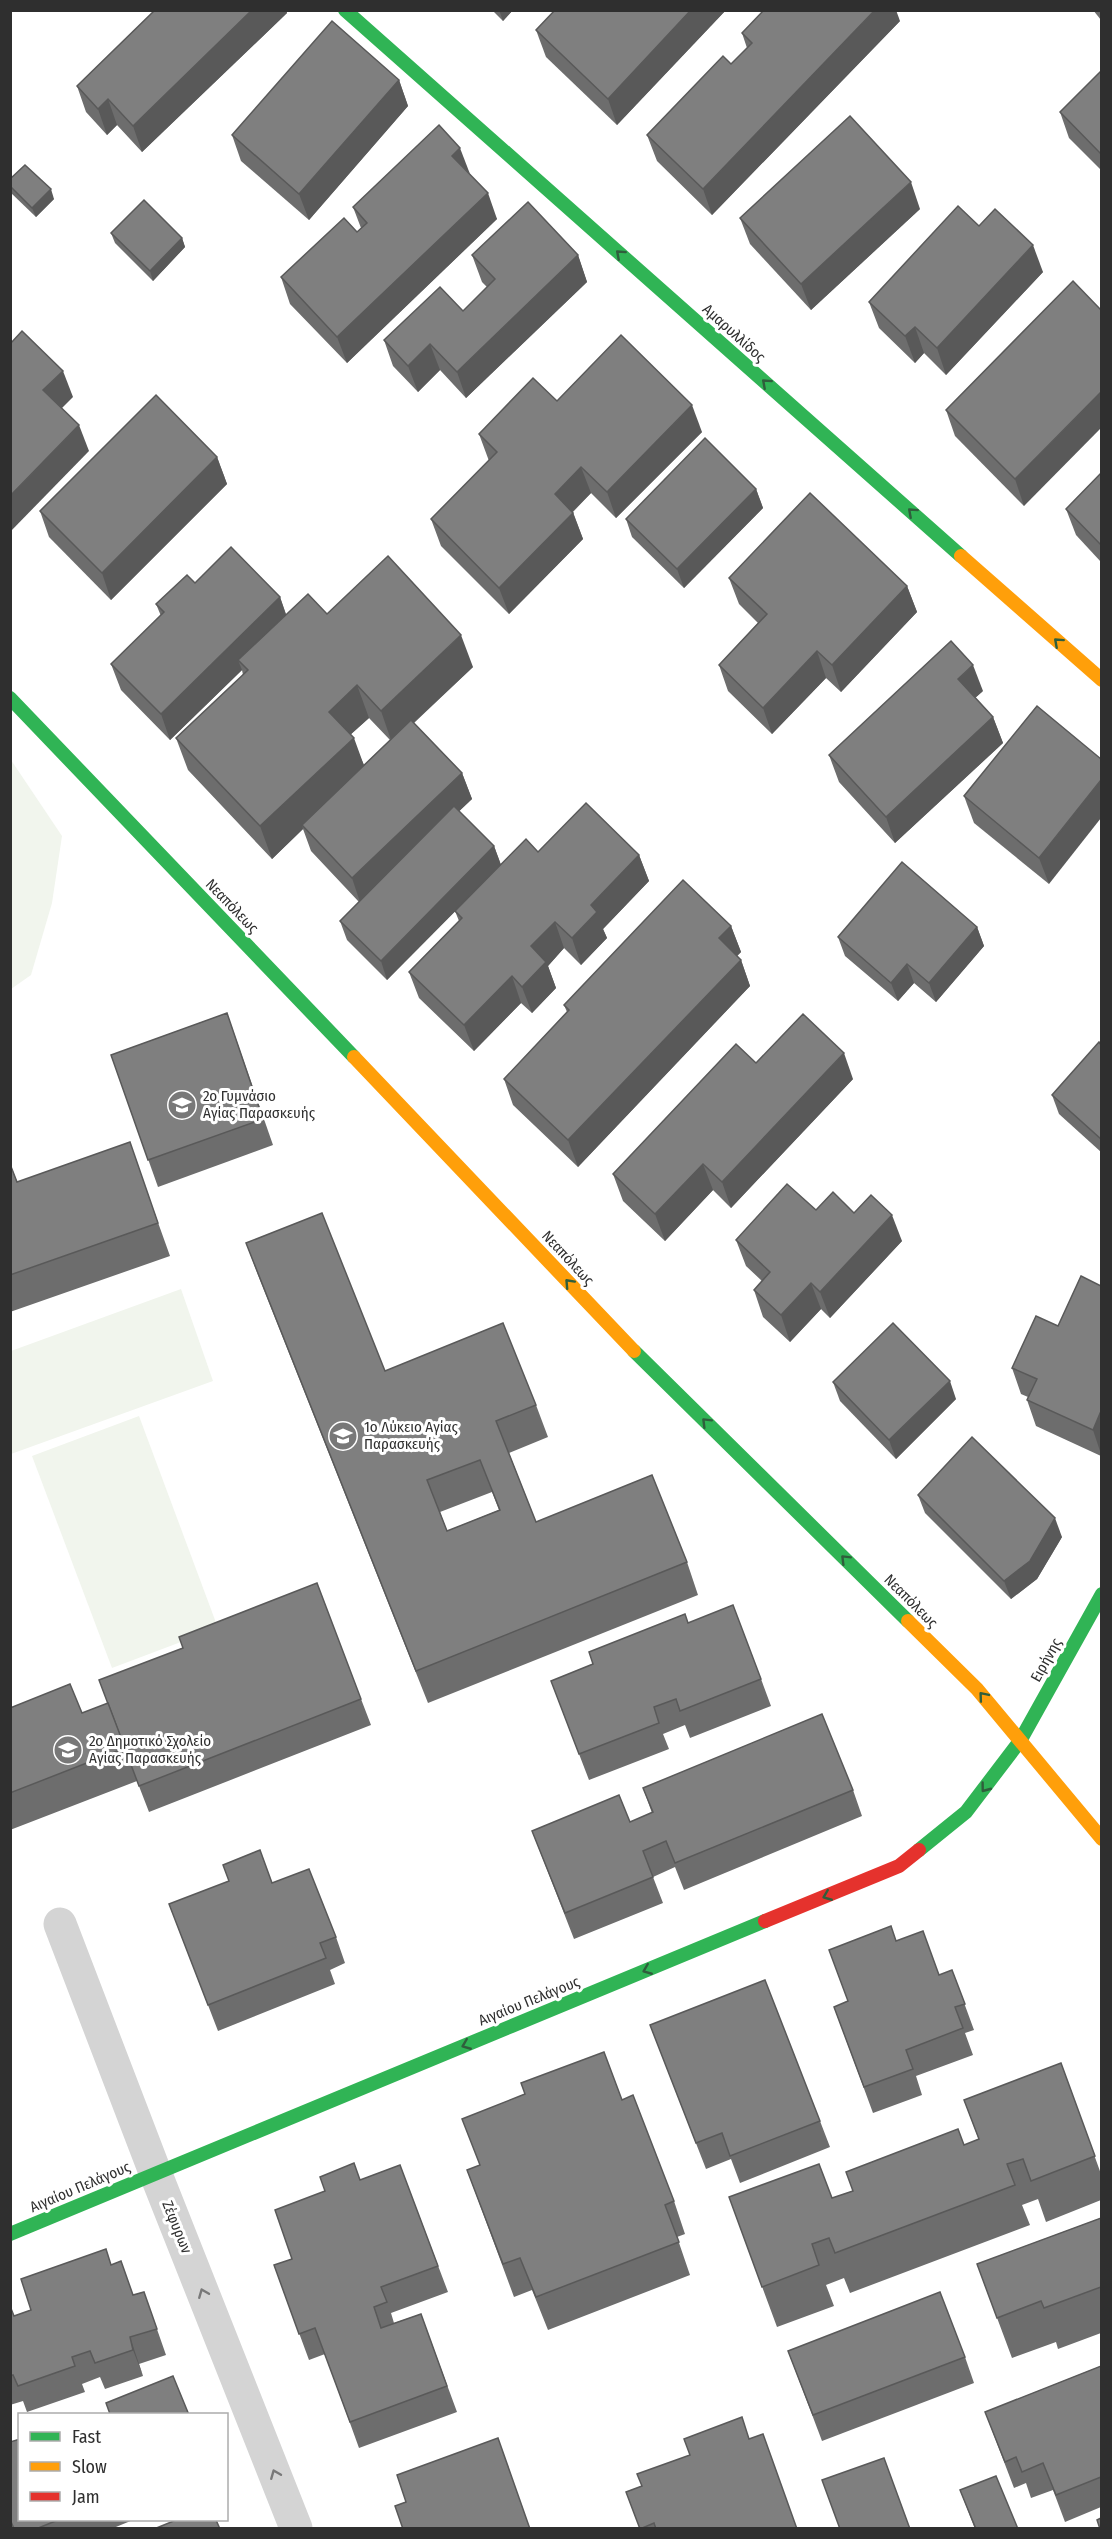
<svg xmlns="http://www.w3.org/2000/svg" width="1112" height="2539" viewBox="0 0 1112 2539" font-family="'Fira Sans Condensed',sans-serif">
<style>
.green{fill:#f1f5ed}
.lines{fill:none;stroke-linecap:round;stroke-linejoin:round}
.street{stroke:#d4d4d4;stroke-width:33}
.fast{stroke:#30b455;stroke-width:14}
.slow{stroke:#ff9f0a;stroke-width:14}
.jam{stroke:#e5322d;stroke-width:14}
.wall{fill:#6d6d6d;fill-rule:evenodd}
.shaded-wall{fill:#595959}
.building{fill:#7f7f7f;stroke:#595959;stroke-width:1.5;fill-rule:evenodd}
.oneway{stroke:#2f5e3c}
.oneway2{stroke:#797979}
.labels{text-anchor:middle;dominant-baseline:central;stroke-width:6;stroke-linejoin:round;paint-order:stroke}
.street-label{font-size:15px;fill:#2f2f2f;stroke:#fff}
.poi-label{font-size:15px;fill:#2f2f2f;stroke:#fff;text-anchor:start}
</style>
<rect width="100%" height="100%" fill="#fff"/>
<!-- green -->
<g class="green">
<polygon points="11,760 62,836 52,903 31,975 11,989"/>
<polygon points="181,1289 213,1381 11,1454 11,1351"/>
<polygon points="139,1416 218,1628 112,1668 32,1456"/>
</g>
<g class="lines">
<!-- street -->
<polyline class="street" points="60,1924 155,2172 296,2528"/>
<!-- fast -->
<g class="fast">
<polyline points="345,10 961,556"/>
<polyline points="10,698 354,1057"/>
<polyline points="634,1351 908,1621"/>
<polyline points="919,1850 966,1812 1020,1741 1102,1594"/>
<polyline points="10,2234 765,1921"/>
</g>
<!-- slow -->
<g class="slow">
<polyline points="961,556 1102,680"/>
<polyline points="354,1057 634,1351"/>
<polyline points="908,1621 977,1689 1102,1839"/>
</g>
<!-- jam -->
<polyline class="jam" points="765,1921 899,1866 919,1850"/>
</g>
<!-- wall -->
<g class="wall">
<polygon points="155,10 286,10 287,13 142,152 117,125 107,135 86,112 77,86"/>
<polygon points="492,10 513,10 503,21"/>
<polygon points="726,10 617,125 546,57 536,30"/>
<polygon points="1093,10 1101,10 1101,20"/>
<polygon points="900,21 712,215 657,161 647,135 731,64 747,48 742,33"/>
<polygon points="1101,71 1101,170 1069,138 1060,112"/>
<polygon points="399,80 408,106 309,220 241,161 232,135"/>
<polygon points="470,174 497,219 347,363 290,304 281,277 357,232 361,228 353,207"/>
<polygon points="10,179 54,199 36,217 10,192"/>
<polygon points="920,209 811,310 750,244 740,218"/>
<polygon points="979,226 1043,272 946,375 924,353 915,363 879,328 869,302"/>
<polygon points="111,233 182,238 185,247 153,281 115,243"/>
<polygon points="472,255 578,255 587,282 466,398 440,370 418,392 393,366 384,340 463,311 487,287 482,282"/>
<polygon points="1073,281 1024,506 955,436 946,410"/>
<polygon points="557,401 702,432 616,518 591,493 573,512 583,539 509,614 441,546 431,519 489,461 479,434"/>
<polygon points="217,457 227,484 111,600 49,537 40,511"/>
<polygon points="1101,473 1101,562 1076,535 1066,509"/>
<polygon points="756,489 763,508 684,588 632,537 626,519"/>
<polygon points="729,578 907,586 917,612 841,692 826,678 772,734 728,691 719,665 758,623 739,604"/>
<path d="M195,583L280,597L286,614H327L473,667L414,723L462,773L472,799L459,811L494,846L501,865L387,980L347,940L340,921L359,902L311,851L303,829L272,859L188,770L176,738L243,675L242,670L170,740L121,690L111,664L161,616L156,604ZM369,718L390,740L364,765L350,735Z"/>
<polygon points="983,691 975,698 993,717 1003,743 895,843 839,782 829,755"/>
<polygon points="1037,706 1049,884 974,823 964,796"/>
<polygon points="538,852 639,855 649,881 603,929 607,938 581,965 564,948 548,966 556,988 532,1013 521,1003 474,1051 419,998 409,972 459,921 455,911"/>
<polygon points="731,926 741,952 737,956 741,960 750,986 578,1167 513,1105 504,1079 567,1012 564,1005"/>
<polygon points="977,927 984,946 936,1002 914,983 898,1001 845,956 838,937"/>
<polygon points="227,1013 273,1145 158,1187 111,1055"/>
<polygon points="1101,1045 1101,1152 1059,1114 1052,1095"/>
<polygon points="756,1063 853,1079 731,1208 713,1190 665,1241 623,1201 613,1174"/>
<polygon points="10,1163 17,1182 141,1175 170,1256 10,1312"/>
<polygon points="816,1210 854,1213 902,1241 830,1318 821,1309 790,1342 763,1317 754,1290 762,1281 746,1266 736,1240"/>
<path d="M246,1243L385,1371L536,1405L548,1437L509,1453L536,1522L687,1562L698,1595L428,1703L258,1275ZM492,1492L499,1510L447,1531L440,1512Z"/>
<polygon points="1101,1286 1101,1456 1036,1426 1027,1400 1028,1397 1021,1394 1012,1368"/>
<polygon points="833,1382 956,1399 896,1459 840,1401"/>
<polygon points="918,1495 1062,1537 1037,1579 1011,1599 925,1513"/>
<polygon points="688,1623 761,1679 771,1706 690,1738 685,1725 663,1734 669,1749 589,1780 551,1681 593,1664"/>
<polygon points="361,1699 371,1725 149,1812 137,1781 10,1830 10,1708 82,1713"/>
<polygon points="643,1788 853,1790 862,1816 684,1890 675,1867 653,1877 663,1903 574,1939 532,1831 630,1822 652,1813"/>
<polygon points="272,1883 336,1937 345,1963 330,1970 335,1984 218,2031 169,1904"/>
<polygon points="896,1941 939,1975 952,1970 974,2030 965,2033 973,2055 916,2076 922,2095 873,2113 834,2007 848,2001"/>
<polygon points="650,2025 820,2121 830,2147 740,2183 731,2159 706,2169"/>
<polygon points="1061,2063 1101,2174 1101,2200 1046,2222 1038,2199 1022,2205 1030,2225 850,2293 844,2278 826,2285 834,2306 777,2327 729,2197 832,2198 852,2191 979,2140 964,2100"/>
<polygon points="622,2100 674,2201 685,2234 677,2237 690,2275 548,2330 532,2290 514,2297 467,2170 480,2166"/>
<polygon points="400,2165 448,2292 391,2313 394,2323 421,2314 457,2412 359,2448 325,2354 309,2360 274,2265 292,2259 360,2180"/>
<polygon points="1101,2218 1101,2333 1058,2349 1056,2342 1012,2358 977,2264"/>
<polygon points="111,2265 133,2295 144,2292 166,2355 139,2364 143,2376 105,2389 100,2377 82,2384 85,2392 27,2412 23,2401 10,2405 10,2305 14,2316 31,2310"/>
<polygon points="788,2351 965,2357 974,2383 822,2441"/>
<polygon points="1101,2366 1101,2507 1065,2522 1053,2490 1031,2498 1026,2483 1014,2488 985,2412"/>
<polygon points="749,2439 797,2529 640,2529 626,2492 642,2486"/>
<polygon points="10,2442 20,2520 133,2520 111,2529 13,2529 10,2522"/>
<polygon points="960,2490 1018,2529 975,2529"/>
</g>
<!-- shaded-wall -->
<g class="shaded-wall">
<polygon points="252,10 286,10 287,13 142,152 133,126"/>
<polygon points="499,10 513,10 503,21"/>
<polygon points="691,10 726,10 617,125 608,99"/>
<polygon points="875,10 896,10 900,21 712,215 703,189"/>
<polygon points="399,80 408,106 309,220 299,194"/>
<polygon points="108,99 117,125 107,135 98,109"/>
<polygon points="460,148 470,174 452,156"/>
<polygon points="911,182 920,209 811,310 801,284"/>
<polygon points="51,189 54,199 36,217 32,208"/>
<polygon points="488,193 497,219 347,363 337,337"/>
<polygon points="182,238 185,247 153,281 150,271"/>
<polygon points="1033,245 1043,272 946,375 937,348"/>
<polygon points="578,255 587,282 466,398 457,372"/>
<polygon points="915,327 924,353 915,363 905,336"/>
<polygon points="430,344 440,370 418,392 408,366"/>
<polygon points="63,371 73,397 53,417 43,390"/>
<polygon points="1101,392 1101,428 1024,506 1015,479"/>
<polygon points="692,405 702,432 616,518 607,492"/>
<polygon points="79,425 89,451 10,532 10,496"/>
<polygon points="217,457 227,484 111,600 102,573"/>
<polygon points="581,467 591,493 564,520 555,494"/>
<polygon points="756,489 763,508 684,588 677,569"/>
<polygon points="573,513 583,539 509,614 499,588"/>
<polygon points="907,586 917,612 841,692 832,665"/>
<polygon points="280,597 289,624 238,660 242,670 170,740 161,714"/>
<polygon points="461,635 473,667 392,743 381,711"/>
<polygon points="817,651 826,678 772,734 763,708"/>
<polygon points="973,665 983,691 967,705 958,679"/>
<polygon points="357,685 369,718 340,744 329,712"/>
<polygon points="993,717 1003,743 895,843 886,817"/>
<polygon points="354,738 366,771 302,825 303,829 272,859 260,826"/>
<polygon points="462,773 472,799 361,905 352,878"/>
<polygon points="1101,780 1101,818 1049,884 1039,858"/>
<polygon points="494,846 501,865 387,980 381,961"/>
<polygon points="639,855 649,881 603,929 607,938 581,965 572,938 591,905"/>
<polygon points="555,922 564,948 548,966 556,988 532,1013 522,987 531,946"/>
<polygon points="731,926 741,952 728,965 719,938"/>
<polygon points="977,927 984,946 936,1002 929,983"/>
<polygon points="741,960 750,986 578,1167 568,1140"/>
<polygon points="907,964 914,983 898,1001 891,983"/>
<polygon points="512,976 521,1003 474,1051 464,1025"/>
<polygon points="844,1053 853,1079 731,1208 722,1182"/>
<polygon points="703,1164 713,1190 665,1241 655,1214"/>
<polygon points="892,1215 902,1241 830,1318 820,1292"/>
<polygon points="811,1283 821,1309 790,1342 781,1315"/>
<polygon points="950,1381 956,1399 896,1459 889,1440"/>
<polygon points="1101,1411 1101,1454 1093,1430"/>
<polygon points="1055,1518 1062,1537 1037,1579 1011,1599 1004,1581"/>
<polygon points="130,2337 143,2376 133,2350"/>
</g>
<!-- building -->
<g class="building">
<polygon points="155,10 252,10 133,126 108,99 98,109 77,86"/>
<polygon points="555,10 691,10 608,99 536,30"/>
<polygon points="764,10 875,10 703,189 647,135 723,56 731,64 752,43 742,33"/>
<polygon points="332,21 399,80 299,194 232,135"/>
<polygon points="1101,71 1101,154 1060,112"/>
<polygon points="850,116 911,182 801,284 740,218"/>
<polygon points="439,125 460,148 452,156 488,193 337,337 281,277 344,218 357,232 367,223 353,207"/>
<polygon points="25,165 51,189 32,208 10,186 10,179"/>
<polygon points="144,200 182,238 150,271 111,233"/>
<polygon points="528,202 578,255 457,372 430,344 408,366 384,340 440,287 463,311 495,279 472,255"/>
<polygon points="958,206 979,226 995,209 1033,245 937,348 915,327 905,336 869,302"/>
<polygon points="1073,281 1101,310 1101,392 1015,479 946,410"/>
<polygon points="22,331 63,371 43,390 79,425 10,496 10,344"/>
<polygon points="621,335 692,405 607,492 581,467 555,494 573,513 499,588 431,519 497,452 479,434 533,378 557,401"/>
<polygon points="156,395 217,457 102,573 40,511"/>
<polygon points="705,438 756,489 677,569 626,519"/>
<polygon points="1101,473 1101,545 1066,509"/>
<polygon points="810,493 907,586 832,665 817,651 763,708 719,665 767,614 729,578"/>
<polygon points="231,547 280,597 161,714 111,664 164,612 156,604 187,575 195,583"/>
<polygon points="388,556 461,635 381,711 357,685 329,712 354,738 260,826 176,738 248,670 238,660 308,594 327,614"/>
<polygon points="951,641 973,665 958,679 993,717 886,817 829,755"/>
<polygon points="1037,706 1101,759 1101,780 1039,858 964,796"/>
<polygon points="411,720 462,773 352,878 302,825"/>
<polygon points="586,803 639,855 591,905 597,912 572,938 555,922 531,946 546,962 522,987 512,976 464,1025 409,972 462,918 455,911 526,839 538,852"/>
<polygon points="454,806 494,846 381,961 340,921"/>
<polygon points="902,862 977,927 929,983 907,964 891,983 838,937"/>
<polygon points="683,880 731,926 719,938 741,960 568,1140 504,1079 569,1010 564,1005"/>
<polygon points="227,1013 263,1119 148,1160 111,1055"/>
<polygon points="803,1014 844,1053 722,1182 703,1164 655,1214 613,1174 736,1044 756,1063"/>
<polygon points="1099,1042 1101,1045 1101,1139 1052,1095"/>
<polygon points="130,1142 158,1223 10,1275 10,1164 17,1182"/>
<polygon points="787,1184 816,1210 833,1192 854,1213 871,1195 892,1215 820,1292 811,1283 781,1315 754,1290 770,1272 736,1240"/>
<path d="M322,1213L385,1371L503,1323L536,1405L496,1421L536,1522L652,1475L687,1562L416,1671L246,1243ZM480,1460L500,1510L447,1531L427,1480Z"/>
<polygon points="1081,1276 1101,1286 1101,1411 1093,1430 1027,1400 1037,1379 1012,1368 1036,1316 1058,1326"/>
<polygon points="893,1323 950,1381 889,1440 833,1382"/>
<polygon points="972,1437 1055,1518 1030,1561 1004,1581 918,1495"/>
<polygon points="317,1583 361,1699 139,1786 99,1680 183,1648 179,1637"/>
<polygon points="733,1605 761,1679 680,1711 676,1699 654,1707 659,1723 579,1754 551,1681 593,1664 589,1652 685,1614 688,1623"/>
<polygon points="70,1684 82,1713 108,1703 125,1748 10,1793 10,1708"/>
<polygon points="822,1714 853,1790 675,1863 666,1841 643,1851 653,1877 565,1913 532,1831 619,1795 630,1822 653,1812 643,1788"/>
<polygon points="260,1850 272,1883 309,1869 336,1937 320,1943 326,1958 208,2005 169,1904 229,1881 223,1865"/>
<polygon points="891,1926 896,1941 923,1931 939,1975 952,1970 965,2004 955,2007 963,2028 906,2050 913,2069 864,2087 834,2007 848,2001 829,1950"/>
<polygon points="765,1980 820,2121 730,2156 722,2133 696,2143 650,2025"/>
<polygon points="604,2052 622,2100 633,2095 674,2201 665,2205 679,2242 536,2297 520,2258 503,2264 467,2170 480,2165 462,2119 525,2094 521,2083"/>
<polygon points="1061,2063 1095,2156 1031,2181 1023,2159 1007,2164 1015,2185 835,2253 829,2238 812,2244 819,2265 762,2287 729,2197 819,2164 832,2198 853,2191 846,2172 958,2129 964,2145 979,2139 964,2100"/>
<polygon points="354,2163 360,2180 400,2165 438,2266 381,2287 387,2302 374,2307 381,2328 421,2314 447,2386 350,2422 315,2328 299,2334 274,2265 292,2259 275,2210 325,2191 320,2177"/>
<polygon points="1101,2218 1101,2287 1044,2308 1041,2301 997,2318 977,2264"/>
<polygon points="106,2249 111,2265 121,2261 133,2295 144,2292 157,2329 130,2337 133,2350 95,2363 90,2351 72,2357 75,2366 18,2386 13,2375 10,2376 10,2306 14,2316 31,2310 21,2279"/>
<polygon points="940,2292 965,2357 813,2415 788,2351"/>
<polygon points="1101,2366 1101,2477 1056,2495 1043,2463 1022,2472 1016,2457 1005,2462 985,2412"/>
<polygon points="173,2376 189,2415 109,2415 110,2414 106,2403"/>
<polygon points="742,2417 749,2439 763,2434 797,2529 656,2529 654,2523 640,2529 626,2492 642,2486 637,2474 690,2455 684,2439"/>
<polygon points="498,2438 530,2529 403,2529 395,2506 406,2502 397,2475"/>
<polygon points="20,2439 20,2520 58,2520 36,2529 14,2529 10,2519 10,2442"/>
<polygon points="884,2458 910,2529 840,2529 822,2480"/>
<polygon points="996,2476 1018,2529 976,2529 960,2490"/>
<polygon points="1101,2518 1101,2529 1100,2529 1097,2520"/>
<polygon points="176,2520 216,2520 220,2529 154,2529"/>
</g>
<!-- one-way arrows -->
<defs><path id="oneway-chevron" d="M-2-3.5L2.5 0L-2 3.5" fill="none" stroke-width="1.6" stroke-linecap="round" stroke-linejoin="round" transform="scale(1.5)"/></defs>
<g class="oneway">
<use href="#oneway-chevron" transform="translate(620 254) rotate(-138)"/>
<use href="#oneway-chevron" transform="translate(766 383) rotate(-138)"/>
<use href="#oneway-chevron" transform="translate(912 512) rotate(-138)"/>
<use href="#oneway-chevron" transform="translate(1058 642) rotate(-138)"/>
<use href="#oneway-chevron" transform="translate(569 1283) rotate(-133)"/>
<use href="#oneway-chevron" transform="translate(706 1422) rotate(-135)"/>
<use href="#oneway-chevron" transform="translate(845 1559) rotate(-135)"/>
<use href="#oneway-chevron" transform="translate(983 1696) rotate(-130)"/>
<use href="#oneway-chevron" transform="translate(985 1788) rotate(127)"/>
<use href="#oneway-chevron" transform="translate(827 1896) rotate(158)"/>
<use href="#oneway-chevron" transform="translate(647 1970) rotate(158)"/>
<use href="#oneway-chevron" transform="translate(466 2045) rotate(158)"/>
</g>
<g class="oneway2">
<use href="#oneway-chevron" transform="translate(203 2293) rotate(-112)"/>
<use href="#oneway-chevron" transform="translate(275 2474) rotate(-112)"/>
</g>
<!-- icons -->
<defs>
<g id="school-disc" transform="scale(1.5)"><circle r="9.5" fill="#787878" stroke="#fff"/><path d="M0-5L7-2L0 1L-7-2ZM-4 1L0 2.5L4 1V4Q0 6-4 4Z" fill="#fff"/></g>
</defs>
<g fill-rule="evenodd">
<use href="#school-disc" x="182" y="1105"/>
<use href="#school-disc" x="343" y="1436"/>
<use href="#school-disc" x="68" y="1750"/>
</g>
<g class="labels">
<!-- street labels -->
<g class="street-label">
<text transform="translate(734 333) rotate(42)">Αμαρυλλίδος</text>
<text transform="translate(232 906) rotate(46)">Νεαπόλεως</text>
<text transform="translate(568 1258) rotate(47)">Νεαπόλεως</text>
<text transform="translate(911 1601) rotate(45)">Νεαπόλεως</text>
<text transform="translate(1046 1660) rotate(-61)">Ειρήνης</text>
<text transform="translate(529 2001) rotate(-22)">Αιγαίου Πελάγους</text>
<text transform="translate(80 2187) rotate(-23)">Αιγαίου Πελάγους</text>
<text transform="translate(177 2227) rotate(68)">Ζέφυρων</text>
</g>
<!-- poi labels -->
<g class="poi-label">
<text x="203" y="1096">2ο Γυμνάσιο<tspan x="203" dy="17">Αγίας Παρασκευής</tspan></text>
<text x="364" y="1427">1ο Λύκειο Αγίας<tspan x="364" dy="17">Παρασκευής</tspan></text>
<text x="89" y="1741">2ο Δημοτικό Σχολείο<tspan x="89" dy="17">Αγίας Παρασκευής</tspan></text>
</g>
</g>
<!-- border -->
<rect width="1112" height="2539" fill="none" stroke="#2f2f2f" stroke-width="24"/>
<!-- legend -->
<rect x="18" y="2413" width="210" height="108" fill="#ffffff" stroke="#acacac" stroke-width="1.5"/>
<rect x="30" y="2432" width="30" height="9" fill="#30b455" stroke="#acacac" stroke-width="1.5"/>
<text x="72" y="2443" font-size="18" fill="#2f2f2f">Fast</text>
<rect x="30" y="2462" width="30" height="9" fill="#ff9f0a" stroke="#acacac" stroke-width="1.5"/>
<text x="72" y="2473" font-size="18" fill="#2f2f2f">Slow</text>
<rect x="30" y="2492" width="30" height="9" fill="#e5322d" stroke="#acacac" stroke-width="1.5"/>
<text x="72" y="2503" font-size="18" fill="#2f2f2f">Jam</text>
</svg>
